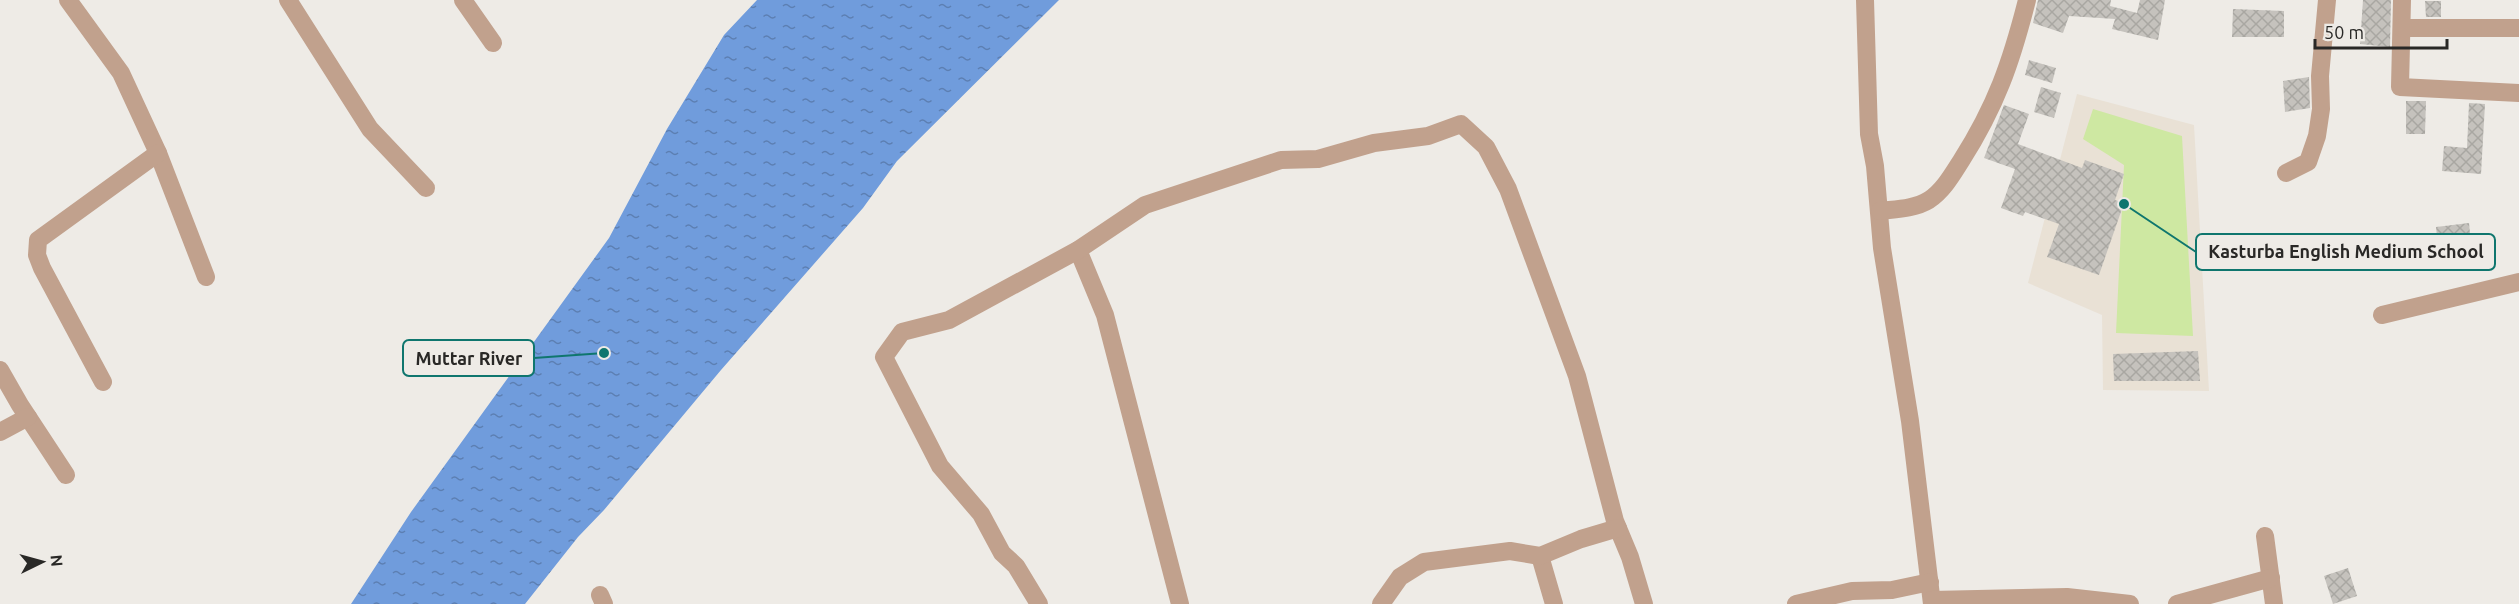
<svg xmlns="http://www.w3.org/2000/svg" width="2519" height="604" viewBox="0 0 2519 604" font-family="Ubuntu,sans-serif">
<style>
.built{fill:#e9e1d5}
.green{fill:#cee8a2}
.water{fill:url(#water-ripples)}
.building{fill:url(#building-cross-hatch)}
.lines{fill:none;stroke-linecap:round;stroke-linejoin:round}
.minor{stroke:#c1a18d;stroke-width:18}
.leader{fill:none;stroke:#0f766e;stroke-width:2}
.callout-dot{fill:#0f766e;stroke:#eeebe6;stroke-width:2}
.callout{fill:#eeebe6;stroke:#0f766e;stroke-width:2}
.callout-label{font-size:18px;text-anchor:middle;font-weight:bold;fill:#292826}
</style>
<defs>
<pattern id="water-ripples" width="26" height="14" patternUnits="userSpaceOnUse" patternTransform="scale(1.5)"><rect width="26" height="14" fill="#709cdc"/><path d="M2 4q2-2 4 0t4 0M15 11q2-2 4 0t4 0" fill="none" stroke="#5c7fb2"/></pattern>
<pattern id="building-cross-hatch" width="8" height="8" patternUnits="userSpaceOnUse" patternTransform="scale(1.5)"><rect width="8" height="8" fill="#c5c2bd"/><path d="M0 0l8 8M0 8l8-8" fill="none" stroke="#a9a7a2"/></pattern>
</defs>
<rect width="100%" height="100%" fill="#eeebe6"/>
<!-- built -->
<polygon class="built" points="2077,94 2194,125 2209,391 2103,390 2102,315 2028,283"/>
<!-- green -->
<polygon class="green" points="2093,109 2182,136 2193,336 2116,333 2124,165 2083,139"/>
<!-- water -->
<polygon class="water" points="757,0 1059,0 897,161 863,208 721,370 604,510 578,537 525,604 351,604 411,512 609,238 667,129 724,35"/>
<!-- building -->
<g class="building">
<polygon points="2038,0 2111,0 2110,6 2137,13 2140,0 2165,0 2158,40 2112,29 2115,19 2069,16 2063,33 2033,23"/>
<polygon points="2363,0 2391,0 2390,47 2360,44"/>
<polygon points="2425,1 2441,1 2441,17 2426,17"/>
<polygon points="2233,9 2284,11 2284,37 2232,37"/>
<polygon points="2029,60 2056,68 2052,83 2025,75"/>
<polygon points="2309,77 2310,108 2285,112 2283,81"/>
<polygon points="2041,87 2061,93 2054,118 2034,112"/>
<polygon points="2406,101 2426,101 2425,134 2406,134"/>
<polygon points="2469,103 2485,104 2481,174 2442,171 2444,146 2467,148"/>
<polygon points="2004,105 2029,114 2018,144 2082,168 2085,160 2124,174 2115,200 2124,203 2099,275 2047,257 2059,224 2025,212 2023,216 2001,208 2015,169 1984,158"/>
<polygon points="2469,223 2471,243 2438,246 2436,227"/>
<polygon points="2198,351 2200,381 2114,381 2113,354"/>
<polygon points="2348,568 2357,596 2333,604 2324,576"/>
</g>
<g class="lines">
<!-- minor -->
<g class="minor">
<polyline points="68,0 121,73 158,153 206,277"/>
<polyline points="288,0 370,129 426,188"/>
<polyline points="463,0 493,43"/>
<polyline points="1865,0 1869,134 1875,166 1882,248 1910,421 1932,604"/>
<polyline points="2402,0 2400,87 2519,93"/>
<polyline points="2402,28 2519,28"/>
<polyline points="2286,173 2308,162 2317,136 2321,109 2320,76 2327,0"/>
<path d="M1880,211C1897,209 1914,209 1929,200C1943,191 1952,175 1961,161C1996,106 2011,63 2027,0"/>
<polyline points="1078,250 1105,315 1180,604"/>
<polyline points="2382,315 2519,282"/>
<polyline points="0,370 20,405 66,475"/>
<polyline points="103,382 42,268 37,255 38,240 158,153"/>
<polyline points="0,432 28,417"/>
<polyline points="2265,536 2274,604"/>
<polyline points="1540,556 1554,604"/>
<polyline points="600,595 604,604"/>
<polyline points="1932,600 2067,597 2130,604"/>
<polyline points="1039,604 1016,566 1002,553 981,514 940,466 884,357 902,332 949,320 1078,250 1145,205 1281,160 1318,159 1374,143 1428,136 1461,124 1486,147 1508,189 1577,376 1615,521 1630,557 1644,604"/>
<polyline points="1381,604 1400,577 1424,562 1510,551 1540,556 1581,539 1618,528"/>
<polyline points="1796,604 1852,591 1892,590 1930,582"/>
<polyline points="2177,604 2271,578"/>
</g>
</g>
<!-- callouts -->
<path class="leader" d="M2124 204L2196 252M604 353L534 358"/>
<g class="callout-dot">
<circle cx="2124" cy="204" r="6"/>
<circle cx="604" cy="353" r="6"/>
</g>
<g class="callout">
<rect x="2196" y="234" width="299" height="36" rx="6"/>
<rect x="403" y="340" width="131" height="36" rx="6"/>
</g>
<g class="callout-label">
<text x="2346" y="258">Kasturba English Medium School</text>
<text x="469" y="365">Muttar River</text>
</g>
<!-- north arrow -->
<g transform="translate(42 562) rotate(85)" stroke="#eeebe6" stroke-width="4.5" paint-order="stroke">
<path d="M0-4.5L10 22L0 15L-10 22Z" fill="#292826"/>
<text y="-9" font-size="16" font-weight="bold" text-anchor="middle" fill="#292826">N</text>
</g>
<!-- scale -->
<path d="M2315 39v9h132v-9" fill="none" stroke="#292826" stroke-width="3"/>
<text x="2324" y="39" font-size="18" fill="#292826" stroke="#eeebe6" stroke-width="4.5" paint-order="stroke">50 m</text>
</svg>
